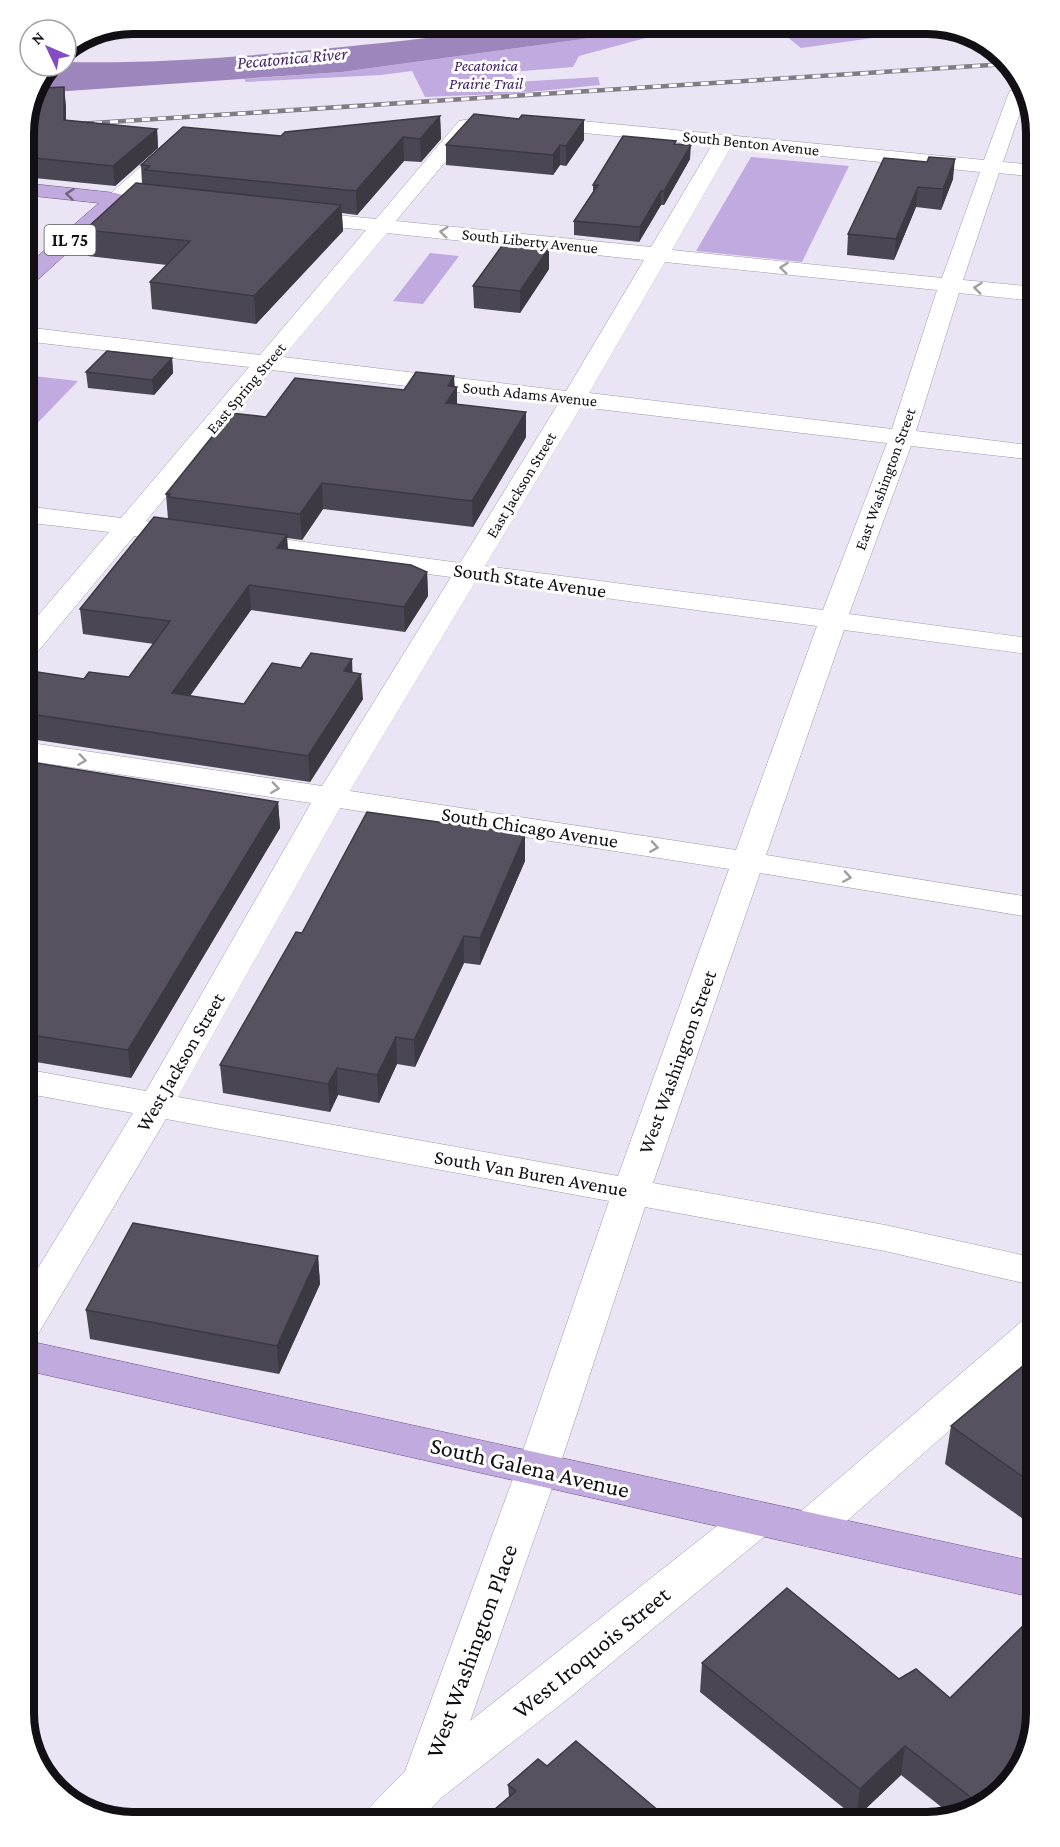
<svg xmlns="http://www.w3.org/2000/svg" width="1060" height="1847" viewBox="0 0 1060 1847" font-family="'Crimson Pro',serif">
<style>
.green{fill:#c0aadf}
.water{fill:#9d86bb}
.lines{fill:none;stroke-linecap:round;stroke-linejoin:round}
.minor-casing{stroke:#9f99a9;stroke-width:1}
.major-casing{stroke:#694f89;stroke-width:1}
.minor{fill:#fff;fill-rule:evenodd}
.major{fill:#c1aadd;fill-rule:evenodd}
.rail-casing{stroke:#807b86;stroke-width:4.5}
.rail{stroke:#fff;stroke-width:3;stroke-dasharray:8;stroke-linecap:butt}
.wall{fill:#4b4653}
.shaded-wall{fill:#3d3943}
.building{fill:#575160;stroke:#3d3943;stroke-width:1.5}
.oneway{stroke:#726483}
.oneway2{stroke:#a09fa1}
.labels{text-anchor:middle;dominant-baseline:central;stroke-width:6;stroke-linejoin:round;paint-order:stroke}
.far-park-label{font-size:16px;font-style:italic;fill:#412262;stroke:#fff}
.far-street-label{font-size:16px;fill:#120f15;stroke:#fff}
.far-water-label{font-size:18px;font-style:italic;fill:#442565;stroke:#fff}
.shield{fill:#fff;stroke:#59575b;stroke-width:1.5}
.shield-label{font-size:18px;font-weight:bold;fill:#120f15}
.street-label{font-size:20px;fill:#120f15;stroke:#fff}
.near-street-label{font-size:24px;fill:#120f15;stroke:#fff}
.rim{fill:none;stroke:#120f15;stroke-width:8}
</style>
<rect width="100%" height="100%" fill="#ebe4f5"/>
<!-- green -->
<g class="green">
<polygon points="676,24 934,24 963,34 873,38 801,48 777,29 664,33 579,56 573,67 511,72 515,82 598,77 600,85 519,93 425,97 412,71 381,75 246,82 244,79 342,72 635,32"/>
<polygon points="751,157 849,166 802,262 696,251"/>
<polygon points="430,253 459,256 423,304 393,301"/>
<polygon points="24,375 78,381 24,437"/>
</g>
<!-- water -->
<path class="water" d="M515,24H676L635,32L342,72L39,93L52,66H66V62C159,64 251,56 343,47C400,41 458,36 515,24Z"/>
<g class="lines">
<!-- minor casing -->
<g class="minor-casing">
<g id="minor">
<path d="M1017,89L1024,91L1026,95L1003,162L1036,165V177L999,173L963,280L1036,287V301L959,293L916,431L1036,446V460L911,446L849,614L1036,639V655L844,630L766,855L1036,898V918L760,873L653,1183L885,1225L1036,1258V1286L885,1251L645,1207L559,1468L470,1721L741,1507L756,1502L771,1507L778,1519L771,1531L569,1698L441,1798L417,1823H362L369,1808L405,1771L517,1468L609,1201L166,1119L38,1334L24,1338V1291L133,1113L24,1093V1069L146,1091L311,803L24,760V742L322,786L451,577L244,550L235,548L231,542L235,536L244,534L460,563L558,404L272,370L146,521L154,523L158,529L154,535L145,537L134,536L34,656L24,658V632L109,532L24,522V506L121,518L249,367L24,341V327L260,355L366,230L297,223L290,221L287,217L290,213L297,211L376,219L459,121C468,119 477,118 487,120L490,124L487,128L472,130L396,221L651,247L712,145L541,129L534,127L531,123L534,119L541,117L984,160L1008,95L1010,91ZM731,147L980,172L942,278L672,250ZM387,233L644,260L566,391L283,357ZM665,262L937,290L892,429L589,393ZM581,407L887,443L823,610L485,566ZM476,581L817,626L736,850L350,791ZM340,808L729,869L618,1176L178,1097Z"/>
<polygon points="175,140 182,142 185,146 182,150 123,203 116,205 109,203 106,199 109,195 168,142"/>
<polygon points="1036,1316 1036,1354 823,1542 808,1547 793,1542 786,1530 793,1518 1022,1321"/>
</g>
</g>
<!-- major casing -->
<g class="major-casing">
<g id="major">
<polygon points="24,183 116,193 123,195 126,199 32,285 24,287 24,268 99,203 24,195"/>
<polygon points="24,1340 1036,1562 1036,1598 24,1370"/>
</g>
</g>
<!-- minor -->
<use href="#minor" class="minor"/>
<!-- major -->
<use href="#major" class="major"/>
<!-- rail casing -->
<g class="rail-casing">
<g id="rail">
<polyline points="78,124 1006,64"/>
<polyline points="24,128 45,126"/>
</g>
</g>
<!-- rail -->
<use href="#rail" class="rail"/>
</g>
<!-- wall -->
<g class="wall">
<polygon points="66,106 66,121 157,129 158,148 115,186 24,177 24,131"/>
<polygon points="440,116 441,139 421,162 404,161 357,215 342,213 343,231 256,324 152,309 150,282 167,265 88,256 85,230 142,184 141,165 281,136"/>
<polygon points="519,119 584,120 584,140 566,166 560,165 553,175 446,165 446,145"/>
<polygon points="676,141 675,144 690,159 664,205 661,205 639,242 574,235 574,221 593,194 593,185"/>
<polygon points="884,158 953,179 941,210 916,207 894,260 847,255 848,234"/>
<polygon points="549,269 520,313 474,308 473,286"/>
<polygon points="172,358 173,373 154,395 88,388 86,372"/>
<polygon points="454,376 454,387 457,404 526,412 526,437 473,527 323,509 302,540 287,538 288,550 427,572 428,596 405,632 251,610 190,696 244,704 301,668 352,672 363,699 310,782 24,738 24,680 129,677 154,644 83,634 80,609 168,519 166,494 266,417 404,390"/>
<polygon points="24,761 278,802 280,828 131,1078 24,1060"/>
<polygon points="525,834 525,861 480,965 464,963 415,1067 397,1064 379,1103 338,1095 330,1112 223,1093 220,1065 302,933"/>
<polygon points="318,1256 320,1284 279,1374 90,1339 86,1310"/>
<polygon points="1036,1355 1036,1528 945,1464 951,1426"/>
<polygon points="702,1663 1018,1774 975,1812 954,1817 901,1775 856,1818 700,1692"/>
<polygon points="547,1766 673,1823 488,1823 488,1815 509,1797 508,1785"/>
</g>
<!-- shaded-wall -->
<g class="shaded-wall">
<polygon points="64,87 66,106 66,140 64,120"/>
<polygon points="440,116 441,139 421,162 420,139"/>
<polygon points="584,120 584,140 566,166 566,146"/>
<polygon points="157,129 158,148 115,186 113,166"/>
<polygon points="403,137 404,161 357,215 356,191"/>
<polygon points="560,145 560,165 553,175 553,155"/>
<polygon points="691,145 690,159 664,205 664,191"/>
<polygon points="955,159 953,179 941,210 943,189"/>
<polygon points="918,187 916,207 894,260 896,239"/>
<polygon points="661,191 661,205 639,242 640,227"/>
<polygon points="341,205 343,231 256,324 254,296"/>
<polygon points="549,248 549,269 520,313 520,291"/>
<polygon points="172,358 173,373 154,395 152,380"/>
<polygon points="454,376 455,390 457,387 457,412 446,403 448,386"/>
<polygon points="526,412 526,437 473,527 472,501"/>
<polygon points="322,483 323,509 302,540 300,514"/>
<polygon points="287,535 288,559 277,548"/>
<polygon points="30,551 34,582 24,594 24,558"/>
<polygon points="427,572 428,596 405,632 404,607"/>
<polygon points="249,585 251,610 174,718 172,693"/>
<polygon points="352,659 353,684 344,671"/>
<polygon points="361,674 363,699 310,782 308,756"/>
<polygon points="278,802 280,828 131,1078 128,1050"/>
<polygon points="525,834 525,861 480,965 480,938"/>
<polygon points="464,936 464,963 415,1067 414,1040"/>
<polygon points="396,1037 397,1064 379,1103 377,1075"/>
<polygon points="337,1068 338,1095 330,1112 328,1084"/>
<polygon points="29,1195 33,1223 24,1237 24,1202"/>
<polygon points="318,1256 320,1284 279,1374 277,1346"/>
<polygon points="905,1746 901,1775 856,1818 860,1789"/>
</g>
<!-- building -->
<g class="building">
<polygon points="64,87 64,120 157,129 113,166 24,157 24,131 38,120 37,98 42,88"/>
<polygon points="474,114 519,119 522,115 584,120 566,146 560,145 553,155 446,145"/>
<polygon points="440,116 420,139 403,137 356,191 145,170 150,166 141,165 183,127 281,136 285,132"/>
<polygon points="623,136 676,141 674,144 691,145 664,191 661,191 640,227 574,221 598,185 593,185"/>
<polygon points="929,157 955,159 943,189 918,187 896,239 848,234 884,158 927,162"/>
<polygon points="136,183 341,205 254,296 150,282 190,241 85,230"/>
<polygon points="504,243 549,248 520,291 473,286"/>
<polygon points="107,351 172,358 152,380 86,372"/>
<polygon points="416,372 454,376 448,386 457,387 446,403 526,412 472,501 322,483 300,514 168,497 170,494 166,494 231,413 266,417 295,378 404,390"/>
<polygon points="154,517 287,535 277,548 411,565 427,572 404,607 249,585 172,693 244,704 272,663 301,668 311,653 352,659 344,671 361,674 308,756 24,713 24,680 31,671 84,679 89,672 129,677 170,621 80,609"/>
<polygon points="24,550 30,551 24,558"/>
<polygon points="24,761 278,802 128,1050 24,1034"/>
<polygon points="367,812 525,834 480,938 464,936 414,1040 396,1037 377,1075 337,1068 328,1084 220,1065 296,932 302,933"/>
<polygon points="24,1194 29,1195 24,1202"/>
<polygon points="133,1223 318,1256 277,1346 86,1310"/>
<polygon points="1036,1355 1036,1486 951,1426"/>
<polygon points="787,1588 899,1679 916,1669 950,1698 1030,1619 1036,1623 1036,1714 1018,1774 982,1806 905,1746 860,1789 702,1663"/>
<polygon points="576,1741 673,1823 497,1823 488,1815 516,1791 508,1785 538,1759 547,1766"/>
</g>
<!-- one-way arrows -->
<defs><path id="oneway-chevron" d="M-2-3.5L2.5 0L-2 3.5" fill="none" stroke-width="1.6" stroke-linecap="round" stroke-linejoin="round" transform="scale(1.5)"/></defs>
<use class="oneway" href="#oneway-chevron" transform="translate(70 194) rotate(-174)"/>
<g class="oneway2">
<use href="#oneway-chevron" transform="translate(444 232) rotate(-174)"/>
<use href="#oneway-chevron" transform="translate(784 268) rotate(-174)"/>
<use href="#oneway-chevron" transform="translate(978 288) rotate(-174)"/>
<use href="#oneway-chevron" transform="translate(82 760) rotate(8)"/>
<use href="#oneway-chevron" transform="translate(275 788) rotate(8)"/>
<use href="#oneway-chevron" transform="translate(654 847) rotate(9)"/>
<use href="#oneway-chevron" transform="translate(847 877) rotate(9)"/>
</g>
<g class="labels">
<!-- far-park labels -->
<g class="far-park-label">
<text x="486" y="65">Pecatonica<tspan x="486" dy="18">Prairie Trail</tspan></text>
</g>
<!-- far-street labels -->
<g class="far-street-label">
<text transform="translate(751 143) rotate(6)">South Benton Avenue</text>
<text transform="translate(530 241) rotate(6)">South Liberty Avenue</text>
<text transform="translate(246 388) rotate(-50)">East Spring Street</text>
<text transform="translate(530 394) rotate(6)">South Adams Avenue</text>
<text transform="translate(885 479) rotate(-70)">East Washington Street</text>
<text transform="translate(521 485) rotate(-59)">East Jackson Street</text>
</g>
<!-- far-water labels -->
<g class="far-water-label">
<text transform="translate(292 58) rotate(-5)">Pecatonica River</text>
</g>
<!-- shield labels -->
<rect class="shield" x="44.5" y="225" width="51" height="30" rx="4.5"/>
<g class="shield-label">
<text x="70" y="240">IL 75</text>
</g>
<!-- street labels -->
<g class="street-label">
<text transform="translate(530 580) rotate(8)">South State Avenue</text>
<text transform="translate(530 827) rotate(9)">South Chicago Avenue</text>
<text transform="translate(180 1062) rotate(-60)">West Jackson Street</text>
<text transform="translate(677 1062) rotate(-70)">West Washington Street</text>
<text transform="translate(531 1173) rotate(10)">South Van Buren Avenue</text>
</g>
<!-- near-street labels -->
<g class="near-street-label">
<text transform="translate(530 1467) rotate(13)">South Galena Avenue</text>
<text transform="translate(471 1651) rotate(-70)">West Washington Place</text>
<text transform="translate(591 1652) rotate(-39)">West Iroquois Street</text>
</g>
</g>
<!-- crop -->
<path d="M0 0H1060V1847H0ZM133 34H927A99 99 0 0 1 1026 133V1713A99 99 0 0 1 927 1812H133A99 99 0 0 1 34 1713V133A99 99 0 0 1 133 34Z" fill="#fff" fill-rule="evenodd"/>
<path class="rim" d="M133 34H927A99 99 0 0 1 1026 133V1713A99 99 0 0 1 927 1812H133A99 99 0 0 1 34 1713V133A99 99 0 0 1 133 34Z"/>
<!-- north arrow -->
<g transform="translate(48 48) rotate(314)"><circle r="28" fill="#ffffff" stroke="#a09fa1" stroke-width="1.5"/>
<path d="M0-4.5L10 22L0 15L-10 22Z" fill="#854bc2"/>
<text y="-9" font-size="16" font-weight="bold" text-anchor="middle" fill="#120f15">N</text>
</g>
</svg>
